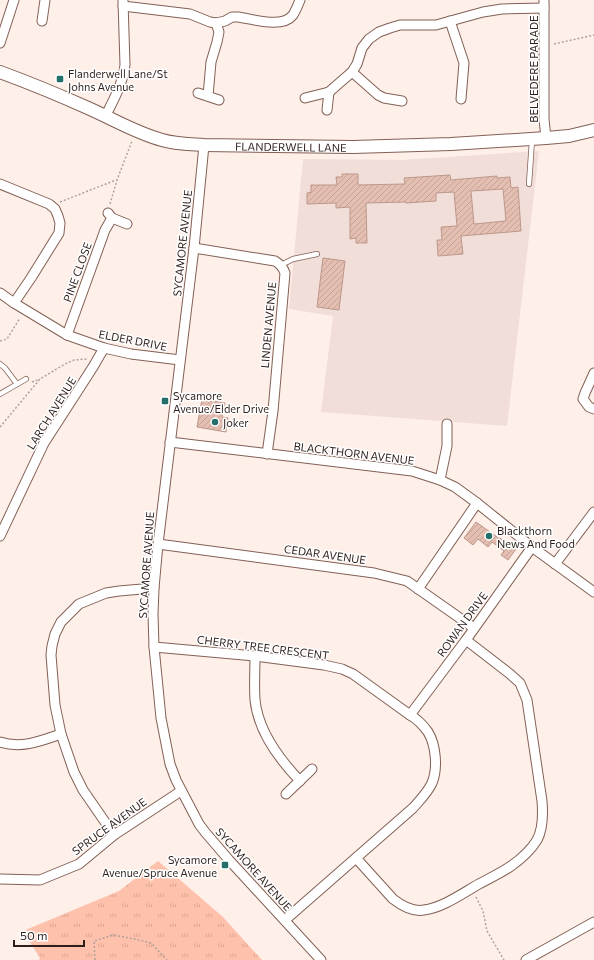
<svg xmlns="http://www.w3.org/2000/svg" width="594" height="960" viewBox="0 0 594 960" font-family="Commissioner,sans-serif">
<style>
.built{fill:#f1ded8}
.park{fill:url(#park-tufts)}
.building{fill:url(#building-hatch);stroke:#bc988b;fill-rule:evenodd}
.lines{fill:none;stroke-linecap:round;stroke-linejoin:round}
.service-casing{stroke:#826055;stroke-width:6}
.minor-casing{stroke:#826055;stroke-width:11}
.tertiary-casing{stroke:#826055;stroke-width:14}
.path{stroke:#b1a19c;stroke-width:1.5;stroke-dasharray:2 2;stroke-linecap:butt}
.service{stroke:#fff;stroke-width:4.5}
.minor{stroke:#fff;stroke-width:9}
.tertiary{stroke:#fff;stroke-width:12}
.poi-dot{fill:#256f6a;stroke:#fff;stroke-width:1.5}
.labels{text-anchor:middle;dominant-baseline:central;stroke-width:3;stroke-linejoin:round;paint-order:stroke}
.street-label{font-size:11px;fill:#2d1f1b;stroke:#fff}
.poi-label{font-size:11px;fill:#2d1f1b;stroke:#fff;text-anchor:start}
</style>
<defs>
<pattern id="park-tufts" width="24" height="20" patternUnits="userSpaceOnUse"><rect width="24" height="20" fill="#fec1ac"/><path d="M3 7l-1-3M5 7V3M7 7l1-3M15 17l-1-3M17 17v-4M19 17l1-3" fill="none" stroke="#daa593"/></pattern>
<pattern id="building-hatch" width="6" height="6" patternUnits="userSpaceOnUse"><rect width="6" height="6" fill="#e4beb1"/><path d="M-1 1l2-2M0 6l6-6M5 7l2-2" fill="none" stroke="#c4a398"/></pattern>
</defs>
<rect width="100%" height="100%" fill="#ffefe9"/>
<!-- built -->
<polygon class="built" points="539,151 507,426 321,412 333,316 289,309 303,159 401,160"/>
<!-- park -->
<polygon class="park" points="158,861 223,917 262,960 39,960 40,958 23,931 119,891"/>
<!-- building -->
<g class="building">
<path d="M342,174H358V185L405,184L404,178L450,175L451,180L497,176V178L510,177L511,188L518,187L521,231L461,236L463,254L438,256L437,240H442L441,227L457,226L454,192L436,193V201L406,203V202L366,203L367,243H356V238L350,239V207L336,208V203L307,204V193L311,192V185H337L336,177H342ZM503,189L506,221L474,224L471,191Z"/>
<polygon points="323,258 345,261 339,310 317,307"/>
<polygon points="202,399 225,403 222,417 228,418 226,432 197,427"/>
<polygon points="476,522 500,539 500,538 516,549 508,560 501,555 504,551 492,542 488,547 478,539 473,545 464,538"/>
</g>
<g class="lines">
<!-- service casing -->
<g class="service-casing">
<g id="service">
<polyline points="529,184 532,140"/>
<polyline points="281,265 293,259 317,254"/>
<polyline points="0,364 5,368 17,384"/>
<polyline points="0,394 26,379"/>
</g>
</g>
<!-- minor casing -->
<g class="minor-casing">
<g id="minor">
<polyline points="544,0 544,119 546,138"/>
<path d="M123,6L190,14L210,22L216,23L225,21L232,17H238C253,19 282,29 293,15C296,10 298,5 300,0"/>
<polyline points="42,21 45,0"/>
<polyline points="450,21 464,63 461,99"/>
<polyline points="0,43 14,0"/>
<polyline points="352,72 378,95 384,98 402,101"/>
<polyline points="329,92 352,72 357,64 362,48 369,39 379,32 390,28 400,25 436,25 483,12 502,9 544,8"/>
<polyline points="198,93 219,100"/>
<polyline points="208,96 211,62 217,42 219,32 216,23"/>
<polyline points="305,98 329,92 327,110"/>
<path d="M106,115C114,99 123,83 125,65L123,1"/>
<polyline points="204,145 194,248 158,544 154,588 153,614 154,647 161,718 170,764 176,780 199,824 205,832 229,860 321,960"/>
<polyline points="0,184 49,204 55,209 58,216 60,223 59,233 31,278 14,303"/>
<polyline points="108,213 112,218 127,224"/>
<path d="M194,248L275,261C280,264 283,267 285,273L273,411L267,454"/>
<polyline points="0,293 14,303 67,335 104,348 131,354 180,360"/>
<polyline points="67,335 105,230 112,218"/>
<polyline points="594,373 585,393 583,399 589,407 594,409"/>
<polyline points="170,442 412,471 440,480 455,487 477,503 532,547 594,592"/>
<polyline points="440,480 447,446 447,424"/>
<polyline points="0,536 44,443 93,367 104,348"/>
<polyline points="158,544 374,573 407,581 474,628"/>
<polyline points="555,564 594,512"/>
<polyline points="418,589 477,503"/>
<path d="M154,647L255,656L324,665L342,669L353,674L410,715C417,719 423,725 428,732C436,745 438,769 432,783C428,792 420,800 413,808L285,920"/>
<path d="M255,656C255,670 254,685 255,700C258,730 279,759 300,781"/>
<polyline points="410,715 466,640 532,547"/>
<path d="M0,742C21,749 41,741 61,734"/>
<polyline points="286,794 312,769"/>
<polyline points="114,835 83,790 74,772 61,734 55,705 51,655 52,646 55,634 61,622 79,604 106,593 119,591 154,588"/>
<path d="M356,858L393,899C402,906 413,912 424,910C442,908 463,893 479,884C490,878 501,873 511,866C521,859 531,850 537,840C543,829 543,813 542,801L527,700L520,683L510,674L466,640"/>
<polyline points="0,879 40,880 79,864 114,835 181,791"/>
<polyline points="526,960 594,922"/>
</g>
</g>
<!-- tertiary casing -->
<g class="tertiary-casing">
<g id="tertiary">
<path id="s1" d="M0,72C30,83 59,95 88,108C113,119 136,133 162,140C175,144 190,144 204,145L353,147L451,144L546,138L569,136L594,130"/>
</g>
</g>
<!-- path -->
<g class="path">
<polyline points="554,44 594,35"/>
<polyline points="60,202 116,180"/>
<polyline points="110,204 117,180 132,141"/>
<polyline points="0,341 7,339 20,318"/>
<polyline points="32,382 40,379"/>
<polyline points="0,427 40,379 65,364 74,360 87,359"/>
<polyline points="476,897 483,911 487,931 504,960"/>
<polyline points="95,960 95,959 94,941 113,935 135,939 151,943 167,960"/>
</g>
<!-- service -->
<use href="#service" class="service"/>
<!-- minor -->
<use href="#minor" class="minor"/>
<!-- tertiary -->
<use href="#tertiary" class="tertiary"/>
</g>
<!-- markers -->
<g class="poi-dot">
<rect x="56" y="75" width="8" height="8" rx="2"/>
<rect x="161" y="397" width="8" height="8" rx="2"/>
<circle cx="215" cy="422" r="4"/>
<circle cx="489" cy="536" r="4"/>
<rect x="221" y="861" width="8" height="8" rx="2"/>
</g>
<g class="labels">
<!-- street labels -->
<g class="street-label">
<text transform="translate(533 69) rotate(-90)">BELVEDERE PARADE</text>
<text stroke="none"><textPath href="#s1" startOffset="305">FLANDERWELL LANE</textPath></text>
<text transform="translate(182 243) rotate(-84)">SYCAMORE AVENUE</text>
<text transform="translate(77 272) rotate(-70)">PINE CLOSE</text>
<text transform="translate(268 325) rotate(-85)">LINDEN AVENUE</text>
<text transform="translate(133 340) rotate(11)">ELDER DRIVE</text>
<text transform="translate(51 413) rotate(-58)">LARCH AVENUE</text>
<text transform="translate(354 453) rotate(7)">BLACKTHORN AVENUE</text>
<text transform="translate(325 554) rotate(8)">CEDAR AVENUE</text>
<text transform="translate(146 565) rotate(-86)">SYCAMORE AVENUE</text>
<text transform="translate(462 624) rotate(-54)">ROWAN DRIVE</text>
<text transform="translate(263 647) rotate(7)">CHERRY TREE CRESCENT</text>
<text transform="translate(109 826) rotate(-36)">SPRUCE AVENUE</text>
<text transform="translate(254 869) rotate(48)">SYCAMORE AVENUE</text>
</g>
<!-- poi labels -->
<g class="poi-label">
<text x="68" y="73">Flanderwell Lane/St<tspan x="68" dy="13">Johns Avenue</tspan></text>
<text x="173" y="395">Sycamore<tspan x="173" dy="13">Avenue/Elder Drive</tspan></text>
<text x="223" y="422">Joker</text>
<text x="497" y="530">Blackthorn<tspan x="497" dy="13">News And Food</tspan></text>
<text x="217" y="859" text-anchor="end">Sycamore<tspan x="217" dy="13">Avenue/Spruce Avenue</tspan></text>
</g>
</g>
<!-- scale -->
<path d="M14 940v6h70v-6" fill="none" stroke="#2d1f1b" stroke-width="2"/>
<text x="20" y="940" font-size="12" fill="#2d1f1b" stroke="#ffffff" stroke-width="3" paint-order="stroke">50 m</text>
</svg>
